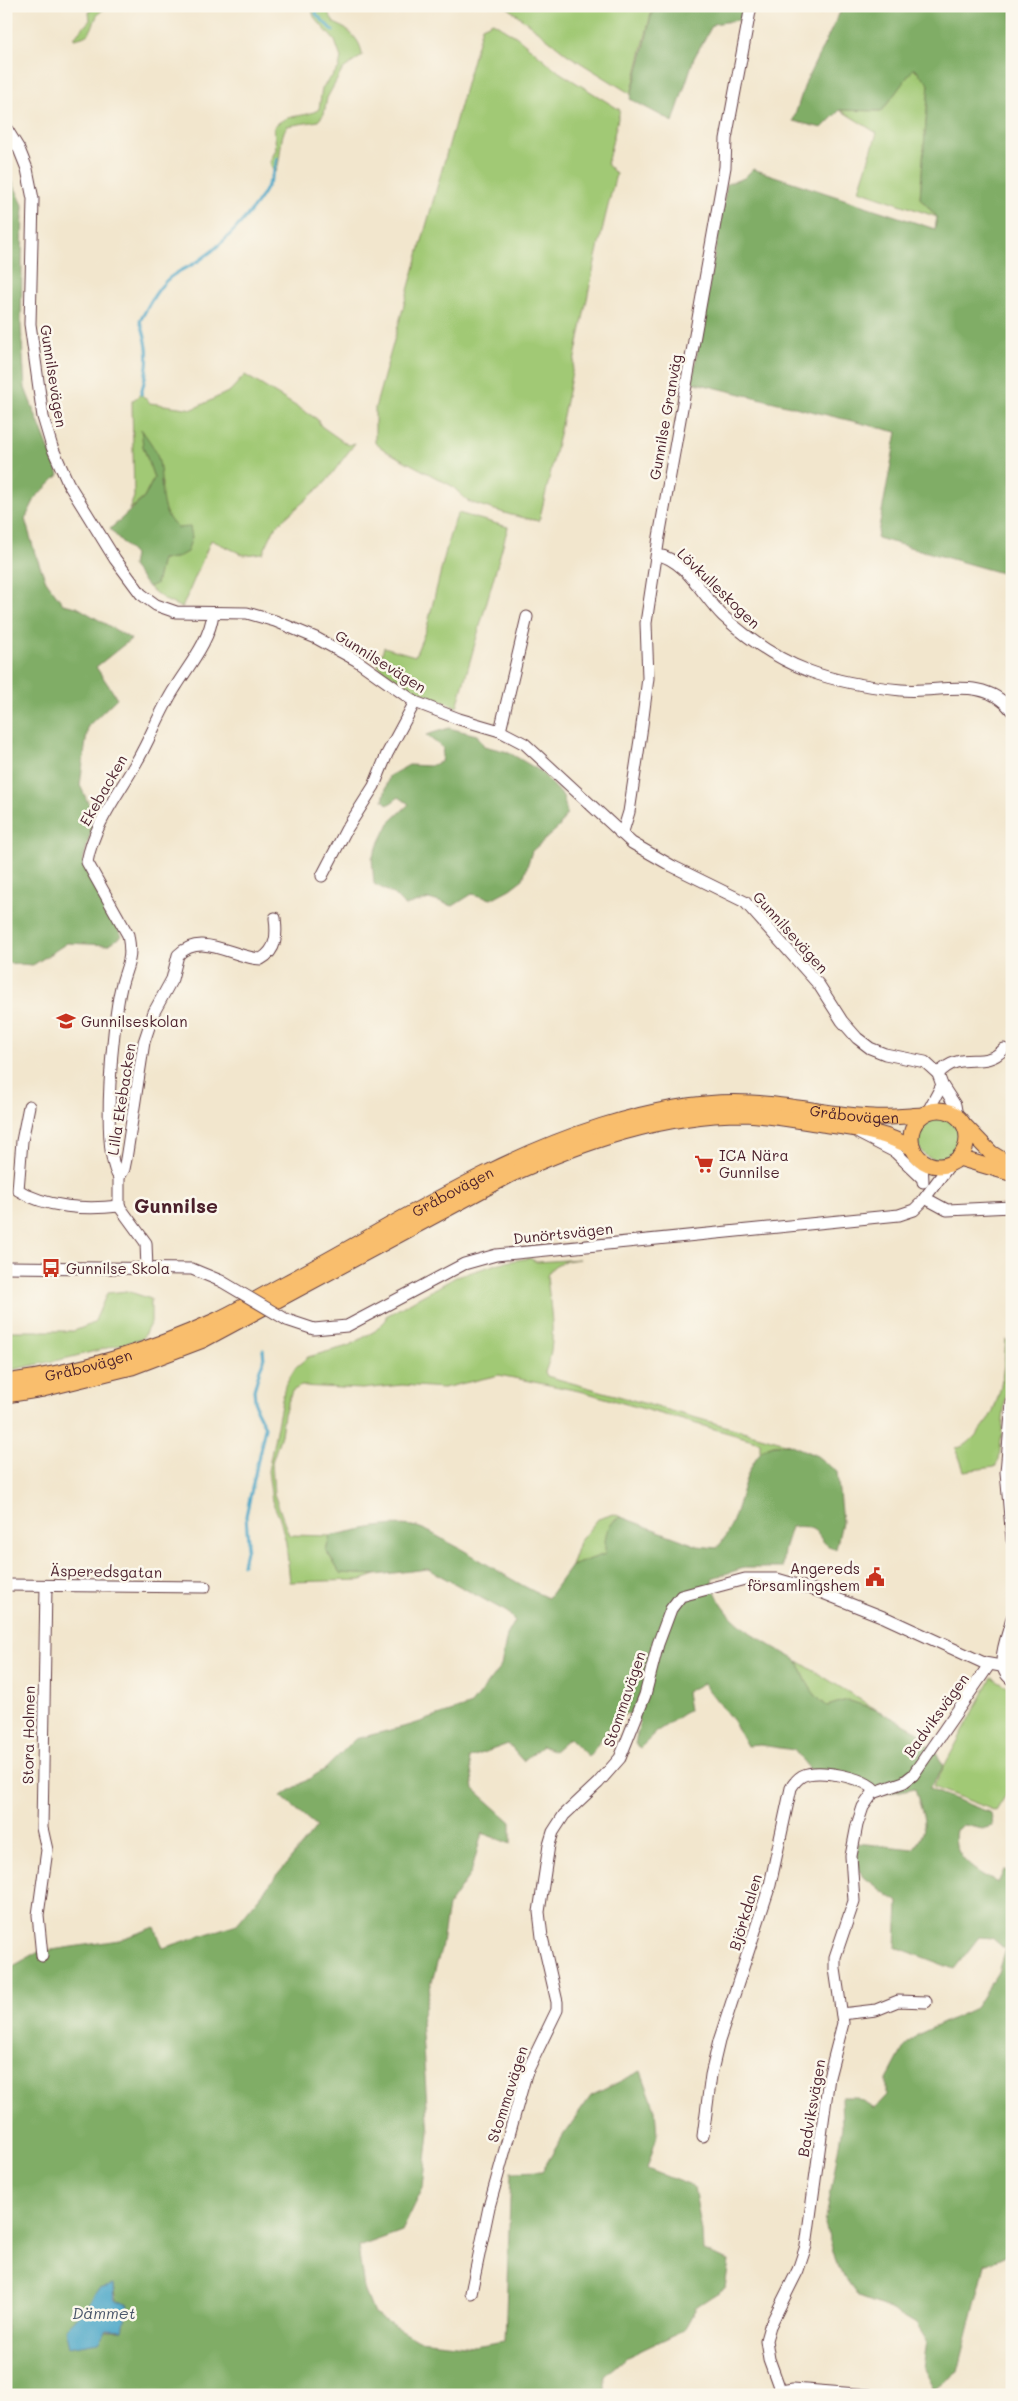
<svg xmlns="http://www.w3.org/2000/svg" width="1018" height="2401" viewBox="0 0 1018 2401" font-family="Mali,sans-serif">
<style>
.green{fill:#a1c974;stroke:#767450}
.forest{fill:#80ad66;stroke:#656648;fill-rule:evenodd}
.water{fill:#48a6c7;stroke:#496279}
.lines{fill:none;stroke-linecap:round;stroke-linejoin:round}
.stream{stroke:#48a6c7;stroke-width:3}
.minor-casing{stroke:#633d43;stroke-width:13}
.major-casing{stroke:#633d43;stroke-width:17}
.minor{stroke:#fff;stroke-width:11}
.major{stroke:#f9be6d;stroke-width:15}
.minor-bridge-casing{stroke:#633d43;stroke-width:13;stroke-linecap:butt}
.minor-bridge{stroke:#fff;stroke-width:11}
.labels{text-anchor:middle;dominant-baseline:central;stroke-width:5;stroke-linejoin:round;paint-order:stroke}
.street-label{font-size:15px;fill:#4a1f2b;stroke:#fbf7ec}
.poi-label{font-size:15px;fill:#4a1f2b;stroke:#fbf7ec;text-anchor:start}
.water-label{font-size:16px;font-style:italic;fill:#495569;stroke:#fbf7ec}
.district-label{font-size:20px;font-weight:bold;fill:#4a1f2b;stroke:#fbf7ec}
</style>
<rect width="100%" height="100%" fill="#fbf7ec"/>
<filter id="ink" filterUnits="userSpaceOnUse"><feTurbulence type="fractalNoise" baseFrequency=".02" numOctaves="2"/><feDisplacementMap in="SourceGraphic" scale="10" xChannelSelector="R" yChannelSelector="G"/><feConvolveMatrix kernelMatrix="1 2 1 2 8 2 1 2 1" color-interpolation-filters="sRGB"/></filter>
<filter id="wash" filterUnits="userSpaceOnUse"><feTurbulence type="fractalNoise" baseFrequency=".0096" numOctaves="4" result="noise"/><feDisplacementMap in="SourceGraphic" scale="20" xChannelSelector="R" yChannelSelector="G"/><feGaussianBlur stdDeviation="1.12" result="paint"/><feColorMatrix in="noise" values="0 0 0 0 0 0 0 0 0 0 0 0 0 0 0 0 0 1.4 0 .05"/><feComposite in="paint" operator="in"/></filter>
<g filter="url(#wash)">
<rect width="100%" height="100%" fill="#f2e6cd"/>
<!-- green -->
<g class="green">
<path d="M92,6H107C103,11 99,11 96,18C90,32 91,36 74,39C77,31 85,27 90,20L89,13Z"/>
<path d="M311,6H325L334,23C347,28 362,40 362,56L343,69L327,98L324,114L318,121L287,126C279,137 282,157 276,172L272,169L270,162L276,149L274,127C287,112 305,119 319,109L322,88L339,68L341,58L335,41L314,17Z"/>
<polygon points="506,6 653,6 631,94 568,55"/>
<path d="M493,22L517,37L559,72L620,110L607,164L616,174C586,288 568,406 539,521L511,515L469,502L452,486L386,451L375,443V408L482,27Z"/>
<polygon points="913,68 929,84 920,198 937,217 859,190 877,133 840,110 882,111"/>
<polygon points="245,375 317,419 321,426 348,445 355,443 326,482 275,527 263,553 244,555 211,540 182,608 165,600 148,587 156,584 162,559 176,558 178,528 169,521 161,502 162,483 143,446 154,478 144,498 129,510 134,497 132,401 141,394 150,403 193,409 230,391"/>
<polygon points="458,513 508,527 457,707 411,688 378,666 384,647 415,656 427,627 450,534"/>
<circle cx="939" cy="1138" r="22"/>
<path d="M529,1258L537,1262L580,1259C566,1261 554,1261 547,1276C550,1308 558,1342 545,1372L547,1376L789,1444L773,1445L760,1452V1442L584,1392L499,1375L443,1388L402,1385L362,1389L301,1386L292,1391L284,1414L281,1435L272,1462L274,1494L289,1535L330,1536L326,1550L340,1573L376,1575L361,1580L290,1582L286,1543L280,1519L272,1501L268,1471L285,1385L296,1367L308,1357L348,1346L375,1331L386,1320V1316L456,1277L500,1263Z"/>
<polygon points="127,1291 151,1299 151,1322 142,1339 68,1358 6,1371 6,1331 74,1331 94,1323 107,1293"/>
<path d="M1006,1340L1011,1342L999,1460L995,1467L964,1471L956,1448C965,1447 969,1442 975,1436C1002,1410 1003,1375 1006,1340Z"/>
<polygon points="614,1514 621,1517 614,1520 606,1554 571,1566 579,1542 598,1519"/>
<path d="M798,1661L877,1710L847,1700L827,1706C811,1694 805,1680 798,1661Z"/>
<polygon points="992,1677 1012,1689 1012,1785 996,1811 933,1787"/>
</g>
<!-- forest -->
<g class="forest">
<polygon points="653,6 745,6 745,19 713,24 694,58 673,122 630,99 644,48"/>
<polygon points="843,6 1012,6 1012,576 877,538 897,432 692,382 727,184 744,178 753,169 935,229 937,217 920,198 929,84 914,68 882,111 840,110 822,128 793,121 806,81"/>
<polygon points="6,168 23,205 21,326 25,388 59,475 36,497 25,519 35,553 46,581 63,604 77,607 131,639 96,667 117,698 88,726 80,785 95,818 83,860 122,936 108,945 67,943 33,965 6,963"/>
<path d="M141,429C146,436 152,444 156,452C167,479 153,508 178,528L190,527L192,537L187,552L176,558L162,559L156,584L148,587L132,566L134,555L110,529L144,498L154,478L143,446Z"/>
<polygon points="449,728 477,735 484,746 508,752 540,771 563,796 567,813 559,827 532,851 523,879 510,889 491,899 472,894 453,906 429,899 405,906 393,894 374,884 372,858 389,823 409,804 399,797 388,805 383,800 389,776 409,765 429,766 441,762 443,748 426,735"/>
<path d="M789,1444L817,1456L837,1472L842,1522L836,1549C813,1543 826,1523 791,1527L784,1549L782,1568H744L712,1578C717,1620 765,1642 798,1661C805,1680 811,1694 827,1706L847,1700L877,1710L919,1732L924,1742L934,1750L944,1766L929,1789L991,1813L993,1826L983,1829L964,1825L956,1830C950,1857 977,1873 998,1883L1004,1870L1012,1871V2252L985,2265L958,2372L934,2389L923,2368L927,2341L916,2324L891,2309L859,2297L838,2268L825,2224L842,2127L841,2097H855L875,2108L887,2095V2079L903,2049L917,2035L975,2008L998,1972L1005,1949L992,1938L979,1937L954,1969L896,1947L898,1902L865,1878L857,1868V1843L913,1849C933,1826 921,1814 915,1788L886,1794L849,1783L817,1778L794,1750L760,1745L747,1746L733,1721L703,1683L686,1692L689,1710L659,1730L640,1748L635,1744L640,1721L627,1713L613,1722L589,1757L569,1738L554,1751L542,1746L523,1761L508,1744L469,1758L474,1789L511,1822V1844L482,1833L471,1873L448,1906L441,1949L421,2021L429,2133L423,2188L402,2231L358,2247L364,2289L374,2314L419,2340L474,2346L505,2341L511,2172L542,2171L564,2134L591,2096L641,2071L655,2109L657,2135L647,2169L694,2187L702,2232L703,2251L729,2261L725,2288L697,2306L684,2330L627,2357L605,2376V2395H6V1970L38,1952L119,1940L155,1927L163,1948L237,1924L317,1827L281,1796L325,1769L355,1739L411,1725L471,1705L501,1666L507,1635L515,1621L507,1612L428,1569L376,1575L340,1573L326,1550L330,1536C354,1531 392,1521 417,1527C428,1530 438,1537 448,1542C482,1559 513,1583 548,1598L571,1566L605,1554C605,1538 604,1525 621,1517L698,1546L717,1548C742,1520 738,1479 760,1453C767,1444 778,1445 789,1444ZM114,2285L123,2330L65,2331L84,2310L99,2288Z"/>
</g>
<!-- water -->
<polygon class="water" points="114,2284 115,2299 128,2305 123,2330 107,2329 98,2342 69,2347 65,2330 84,2310 99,2288"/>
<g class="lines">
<!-- stream -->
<g class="stream">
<polyline points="315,6 317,9 316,14 333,31"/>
<path d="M141,394C149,365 151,350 140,321C148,307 155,291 167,280C176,271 190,267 200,260C229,240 272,194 277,159"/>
<polyline points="243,1564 248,1542 246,1516 265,1427 256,1409 254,1390 260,1369 264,1360 263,1350"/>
</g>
</g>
</g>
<g filter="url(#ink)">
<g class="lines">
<!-- minor casing -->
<g class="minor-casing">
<g id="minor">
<polyline points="6,128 19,149 27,169 33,199 30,324 43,417 52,447 68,483 115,559 141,594 156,605 176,612 247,613 275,621 316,638 356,660 415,702 459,719 500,731 525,744 632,843 672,866 745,902 819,985 842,1021 857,1038 870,1048 885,1054 925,1062 938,1074 942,1085 955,1105 957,1116"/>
<path d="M658,555C685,559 704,598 723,616C748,639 777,659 809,671C838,682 870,687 901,690C939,694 984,674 1012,711"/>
<polyline points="500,731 527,617"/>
<polyline points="620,833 624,828 629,812 641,733 648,678 646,623 659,537 725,167 726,139 751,6"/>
<polyline points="322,876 346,830 374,786 387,754 415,702"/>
<path d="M938,1074C962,1048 982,1072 1004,1049"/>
<path d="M29,1106L22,1141L18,1190C46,1208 87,1210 119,1206"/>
<polyline points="928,1111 942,1085"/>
<polyline points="860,1134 895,1152 921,1177"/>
<polyline points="922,1160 923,1182"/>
<path d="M119,1177C100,1152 113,1020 121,987C127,963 133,961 128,935L87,862C95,819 124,788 143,750C154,729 162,708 175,688C189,665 210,641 213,613"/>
<polyline points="925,1198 947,1210 1012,1207"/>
<polyline points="6,1267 192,1269 221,1281"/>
<path d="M147,1269L146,1243L119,1206V1177L124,1169L126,1159L144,1042L154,1012L172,979L178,955C202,931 233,958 261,959C277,950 277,934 275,918"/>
<polyline points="287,1320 314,1329 347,1326 464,1264 496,1255 899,1215 914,1210 921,1203 951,1163"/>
<polyline points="1012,1403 1006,1472 1012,1540"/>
<polyline points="6,1585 205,1587"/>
<path d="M1012,1618C1008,1637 992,1666 1012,1680"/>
<polyline points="42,1956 38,1915 47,1850 42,1828 46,1586"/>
<polyline points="842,2014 876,2010 898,2001 926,2002"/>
<path d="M703,2136L711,2075L719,2041L770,1885L791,1788C794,1783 797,1779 802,1776C818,1768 864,1777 876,1791"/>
<polyline points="471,2293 489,2207 526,2074 557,2010 557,2002 542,1937 539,1912 549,1845 553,1832 564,1815 598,1783 620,1758 645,1695 658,1644 671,1609 681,1596 745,1579 777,1579 815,1590 886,1618 984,1663 1001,1666"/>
<polyline points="781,2391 793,2389 870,2395"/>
<polyline points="782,2395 769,2359 766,2340 770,2326 798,2270 806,2246 829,2077 843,2023 835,1969 835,1957 854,1901 851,1856 857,1825 863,1807 873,1793 904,1782 913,1775 989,1665"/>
</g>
</g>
<!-- major casing -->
<g class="major-casing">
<g id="major">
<circle cx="939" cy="1138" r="28"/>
<polyline points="965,1126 991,1153 1012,1166"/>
<polyline points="959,1158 1010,1173"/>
<path id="s1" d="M6,1382C80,1372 150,1351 217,1320C241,1309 263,1295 286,1283C390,1228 490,1161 602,1126C650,1111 701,1100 751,1103C792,1105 833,1115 873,1117C890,1118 906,1116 922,1115"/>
<path d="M6,1395L43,1389L132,1367L203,1340L510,1175C583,1142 662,1114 743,1114C769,1115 796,1120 822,1124C856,1129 882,1131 913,1148"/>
</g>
</g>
<!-- minor -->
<use href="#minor" class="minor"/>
<!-- major -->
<use href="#major" class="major"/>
<!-- minor-bridge casing -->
<g class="minor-bridge-casing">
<polyline id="minor-bridge" points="221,1281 287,1320"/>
</g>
<!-- minor-bridge -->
<use href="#minor-bridge" class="minor-bridge"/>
</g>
</g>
<!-- icons -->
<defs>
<g id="school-bare" transform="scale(1.5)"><path d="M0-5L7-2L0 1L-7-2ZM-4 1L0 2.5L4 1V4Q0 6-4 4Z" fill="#c8321e" stroke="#fbf7ec" stroke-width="2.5" paint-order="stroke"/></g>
<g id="supermarket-bare" transform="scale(1.5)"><path d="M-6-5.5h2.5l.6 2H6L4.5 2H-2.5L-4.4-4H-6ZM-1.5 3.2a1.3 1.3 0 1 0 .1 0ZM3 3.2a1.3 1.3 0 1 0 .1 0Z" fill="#c8321e" stroke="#fbf7ec" stroke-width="2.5" paint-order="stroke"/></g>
<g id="bus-bare" transform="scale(1.5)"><path d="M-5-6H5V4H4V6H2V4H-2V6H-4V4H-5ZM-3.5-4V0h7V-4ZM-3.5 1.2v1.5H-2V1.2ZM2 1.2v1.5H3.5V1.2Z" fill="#c8321e" stroke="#fbf7ec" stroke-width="2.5" paint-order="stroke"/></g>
<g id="civic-bare" transform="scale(1.5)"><path d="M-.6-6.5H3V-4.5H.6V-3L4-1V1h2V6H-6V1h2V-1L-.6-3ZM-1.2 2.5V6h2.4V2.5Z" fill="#c8321e" stroke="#fbf7ec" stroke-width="2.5" paint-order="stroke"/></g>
</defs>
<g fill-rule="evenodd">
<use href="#school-bare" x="66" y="1021"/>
<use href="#supermarket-bare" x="704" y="1164"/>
<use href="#bus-bare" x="51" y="1268"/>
<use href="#civic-bare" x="875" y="1577"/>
</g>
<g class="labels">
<!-- street labels -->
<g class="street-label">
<text transform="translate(54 376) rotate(81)">Gunnilsevägen</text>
<text transform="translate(665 417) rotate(-80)">Gunnilse Granväg</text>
<text transform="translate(719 588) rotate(44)">Lövkulleskogen</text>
<text transform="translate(381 661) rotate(32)">Gunnilsevägen</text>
<text transform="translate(103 790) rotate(-60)">Ekebacken</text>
<text transform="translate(791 932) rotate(48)">Gunnilsevägen</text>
<text transform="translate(121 1099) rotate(-81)">Lilla Ekebacken</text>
<text stroke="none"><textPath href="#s1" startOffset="908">Gråbovägen</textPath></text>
<text stroke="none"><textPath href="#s1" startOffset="489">Gråbovägen</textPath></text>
<text transform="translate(563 1233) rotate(-6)">Dunörtsvägen</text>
<text stroke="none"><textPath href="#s1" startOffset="84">Gråbovägen</textPath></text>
<text transform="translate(106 1571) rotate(1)">Äsperedsgatan</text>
<text transform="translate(624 1699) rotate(-71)">Stommavägen</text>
<text transform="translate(936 1715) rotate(-54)">Badviksvägen</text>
<text transform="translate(28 1735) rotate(-89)">Stora Holmen</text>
<text transform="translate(745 1912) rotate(-73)">Björkdalen</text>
<text transform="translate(507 2094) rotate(-72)">Stommavägen</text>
<text transform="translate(811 2108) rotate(-80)">Badviksvägen</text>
</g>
<!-- poi labels -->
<g class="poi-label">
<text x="81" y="1021">Gunnilseskolan</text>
<text x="719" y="1155">ICA Nära<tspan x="719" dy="17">Gunnilse</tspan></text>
<text x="66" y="1268">Gunnilse Skola</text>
<text x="860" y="1568" text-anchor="end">Angereds<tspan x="860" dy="17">församlingshem</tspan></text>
</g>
<!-- water labels -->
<g class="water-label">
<text x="104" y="2312">Dämmet</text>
</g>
<!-- district labels -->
<g class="district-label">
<text x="176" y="1205">Gunnilse</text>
</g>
</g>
<!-- margin -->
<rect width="1018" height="2401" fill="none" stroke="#fbf7ec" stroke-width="25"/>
</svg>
